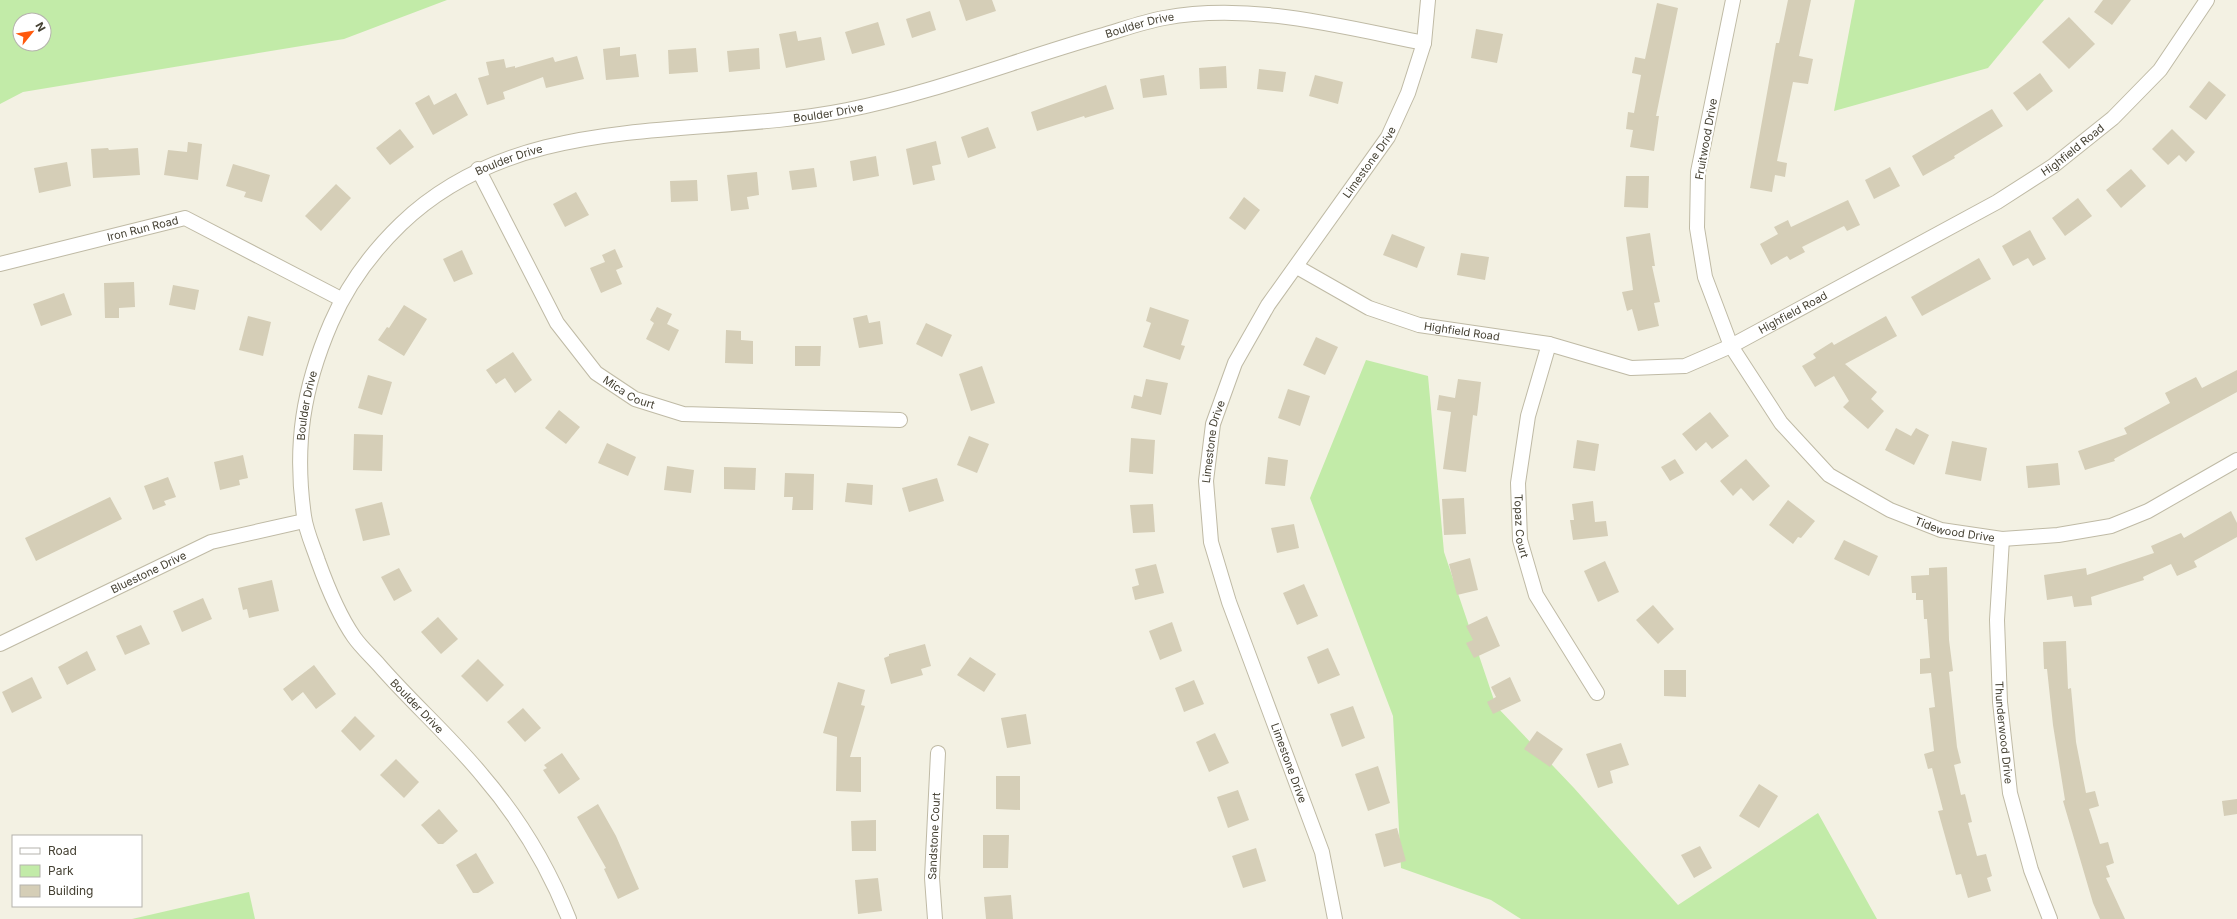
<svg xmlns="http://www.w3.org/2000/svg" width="2237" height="919" viewBox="0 0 2237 919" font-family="Inter,sans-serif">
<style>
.green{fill:#c2eba8;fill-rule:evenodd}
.building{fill:#d5ceb7}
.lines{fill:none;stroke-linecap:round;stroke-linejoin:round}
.street-casing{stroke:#bfbaa5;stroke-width:16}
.street{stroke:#fff;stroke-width:14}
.labels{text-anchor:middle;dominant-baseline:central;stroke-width:4;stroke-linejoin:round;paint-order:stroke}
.street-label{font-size:11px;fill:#454133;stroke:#fff}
</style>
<rect width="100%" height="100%" fill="#f3f1e3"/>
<!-- green -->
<g class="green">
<path d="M0,0H447L344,39L23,92L0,104ZM20,20H44V44H20Z"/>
<polygon points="1855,0 2044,0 1988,68 1834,111"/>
<polygon points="1366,360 1428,376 1444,552 1496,706 1574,788 1678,905 1818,813 1877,919 1521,919 1491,900 1401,868 1393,716 1310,498"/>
<polygon points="249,892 255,919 132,919"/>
</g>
<!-- building -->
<g class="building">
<polygon points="959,0 992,0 996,11 966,21"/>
<polygon points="1788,0 1811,0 1799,56 1813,59 1808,84 1793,82 1777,161 1787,163 1785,177 1775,175 1772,192 1750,188 1776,43 1779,43"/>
<polygon points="2103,0 2131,0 2112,25 2094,12"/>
<polygon points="1657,3 1678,8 1656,116 1659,116 1654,151 1630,147 1633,130 1626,129 1628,112 1634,113 1641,75 1632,73 1635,57 1645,59"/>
<polygon points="930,11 936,30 912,38 906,19"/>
<polygon points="2069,17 2095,44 2069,69 2042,42"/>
<polygon points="878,22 885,45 852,54 845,32"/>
<polygon points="1476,29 1503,34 1497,63 1471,58"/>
<polygon points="796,31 798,41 821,37 825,60 786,68 779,34"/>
<polygon points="620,47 620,56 636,54 639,77 606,80 603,49"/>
<polygon points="696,48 698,72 669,74 668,50"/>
<polygon points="759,48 760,69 729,72 727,51"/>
<polygon points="577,56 584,79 546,88 543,77 503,92 505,99 487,105 478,78 489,75 486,62 504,59 506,68 515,66 515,68 553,57 555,62"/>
<polygon points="1226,66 1227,88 1200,89 1199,68"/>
<polygon points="1259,69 1286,72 1283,92 1257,89"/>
<polygon points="2040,73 2053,91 2027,111 2013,93"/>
<polygon points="1164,75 1167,95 1143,98 1140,79"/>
<polygon points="1315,75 1343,82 1338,104 1309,96"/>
<polygon points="2209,81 2226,95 2206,120 2189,107"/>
<polygon points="1106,85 1114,109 1085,118 1084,116 1037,131 1031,112"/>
<polygon points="456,93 468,115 433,135 415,103 429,95 434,105"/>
<polygon points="1992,109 2003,126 1954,156 1955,158 1923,176 1912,156"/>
<polygon points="988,127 996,148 968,158 961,137"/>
<polygon points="400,129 414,147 390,165 376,148"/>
<polygon points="2172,129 2195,152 2186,162 2179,155 2168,165 2152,149"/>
<polygon points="936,141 941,164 932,166 935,180 913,185 906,149"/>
<polygon points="188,142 202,144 198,180 164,175 168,150 187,152"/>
<polygon points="108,148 109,150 138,148 140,175 93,178 91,149"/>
<polygon points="876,156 879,176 853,181 850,161"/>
<polygon points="67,162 71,186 39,193 34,168"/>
<polygon points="233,164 270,175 262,202 244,197 246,192 226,186"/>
<polygon points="1890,167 1900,186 1874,199 1865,180"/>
<polygon points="814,168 817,187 792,190 789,171"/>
<polygon points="2131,169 2146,186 2121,208 2106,190"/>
<polygon points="757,172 759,195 747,197 749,209 731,211 727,175"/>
<polygon points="1626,176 1649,176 1648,208 1624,207"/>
<polygon points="697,180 698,201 671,202 670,181"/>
<polygon points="336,184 351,198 321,231 305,216"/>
<polygon points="576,192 589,215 565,227 553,204"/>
<polygon points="1244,197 1260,210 1245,230 1229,218"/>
<polygon points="2078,198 2092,216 2065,236 2052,218"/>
<polygon points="1848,200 1860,225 1847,231 1844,226 1802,247 1805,252 1790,260 1787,256 1771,265 1760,244 1778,234 1774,227 1788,220 1791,227"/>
<polygon points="2030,230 2046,259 2033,266 2028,258 2013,266 2002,246"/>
<polygon points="1650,233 1655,266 1652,266 1660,302 1654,303 1659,326 1638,331 1632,309 1627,311 1622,292 1633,290 1626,237"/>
<polygon points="1392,234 1425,247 1417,268 1383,255"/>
<polygon points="615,249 623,267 616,270 622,284 601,293 590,268 605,262 602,255"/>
<polygon points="462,250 473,274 454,282 443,259"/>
<polygon points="1461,253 1489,257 1485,280 1457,275"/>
<polygon points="1979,258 1991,279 1922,316 1911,297"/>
<polygon points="134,282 135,307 119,308 119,318 105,318 104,283"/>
<polygon points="173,285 199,290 195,310 169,305"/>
<polygon points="64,293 72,315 41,326 33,304"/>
<polygon points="404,305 427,319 404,356 378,340 387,327 389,328"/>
<polygon points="657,307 672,314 667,324 679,330 669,351 646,339 654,323 650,320"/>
<polygon points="1150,307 1189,320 1181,345 1185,346 1180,360 1143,347 1151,323 1146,321"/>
<polygon points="867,315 869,323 880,321 883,344 859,348 853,318"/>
<polygon points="248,316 271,322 263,356 239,350"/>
<polygon points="1886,316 1897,336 1845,364 1877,392 1871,399 1884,411 1868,429 1843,407 1849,401 1834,376 1815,387 1802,366 1816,358 1813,354 1832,342 1834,345"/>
<polygon points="926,323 952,335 942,357 916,344"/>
<polygon points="726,330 741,331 741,340 753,341 753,364 725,363"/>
<polygon points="1316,337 1338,347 1325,375 1303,365"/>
<polygon points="795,346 821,346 820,366 795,366"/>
<polygon points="513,352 532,380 515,393 505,378 496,384 486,370"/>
<polygon points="982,366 995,403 971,411 959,374"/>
<polygon points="2237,370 2237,392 2114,459 2115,461 2085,470 2078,451 2127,434 2124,428 2170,403 2165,393 2196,377 2202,388"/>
<polygon points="368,375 392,382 382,415 358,408"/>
<polygon points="1146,379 1168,383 1161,415 1131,408 1134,395 1142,397"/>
<polygon points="1458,379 1481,382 1477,416 1473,415 1466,472 1443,469 1451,412 1437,410 1439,395 1455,398"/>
<polygon points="1288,389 1310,396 1300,426 1278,418"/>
<polygon points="559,410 580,427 566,444 545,428"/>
<polygon points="1710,412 1729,436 1712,449 1706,442 1696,451 1682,434"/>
<polygon points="1896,428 1911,436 1916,428 1929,435 1914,465 1885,450"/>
<polygon points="354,434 383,435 382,471 353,470"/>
<polygon points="969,436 989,444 977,473 957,465"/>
<polygon points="1131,438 1155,440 1153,474 1129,472"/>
<polygon points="1577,440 1599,444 1595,471 1573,468"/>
<polygon points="1952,441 1987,448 1981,481 1945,474"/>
<polygon points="607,443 636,457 628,476 598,463"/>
<polygon points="243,455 248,478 239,480 240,485 220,490 214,462"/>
<polygon points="1268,457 1288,460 1285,486 1265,484"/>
<polygon points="1675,459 1684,473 1670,481 1661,467"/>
<polygon points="1746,459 1770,486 1753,501 1741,488 1733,496 1720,481"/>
<polygon points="2058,463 2060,485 2028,488 2026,466"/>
<polygon points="667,466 694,470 691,493 664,490"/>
<polygon points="724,467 756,468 755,490 724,489"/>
<polygon points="785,473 814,474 813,510 792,510 793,497 784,497"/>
<polygon points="168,477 176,497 164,501 166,505 153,510 144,486"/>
<polygon points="937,478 944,501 909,512 902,488"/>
<polygon points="847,483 873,485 872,505 845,502"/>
<polygon points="110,497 122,519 36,561 25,538"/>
<polygon points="1464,498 1466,534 1444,535 1442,499"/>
<polygon points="1788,500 1815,521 1801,538 1798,537 1793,544 1769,525"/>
<polygon points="1593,501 1595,522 1606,521 1608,536 1573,540 1570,520 1574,520 1572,504"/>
<polygon points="382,502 390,535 363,541 355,509"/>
<polygon points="1153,504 1155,532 1133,533 1130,505"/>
<polygon points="2231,511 2237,523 2237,537 2194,561 2197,567 2177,576 2171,564 2143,577 2144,580 2091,597 2092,605 2074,607 2072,596 2047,600 2044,575 2086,568 2087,575 2154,553 2151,546 2181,533 2184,538"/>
<polygon points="1294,524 1299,548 1277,553 1271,528"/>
<polygon points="1844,540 1878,556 1869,576 1834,559"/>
<polygon points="1470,558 1478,590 1457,595 1449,564"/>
<polygon points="1605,561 1619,592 1598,602 1584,571"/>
<polygon points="1156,564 1164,593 1135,600 1132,587 1139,585 1135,569"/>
<polygon points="1947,567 1949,640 1953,671 1949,672 1957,747 1961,763 1954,765 1961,795 1965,794 1972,822 1968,823 1977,856 1986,854 1992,876 1987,878 1991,891 1968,898 1961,874 1956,875 1938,811 1943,810 1932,768 1928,769 1924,754 1934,751 1929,708 1935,707 1931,673 1920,674 1920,659 1930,658 1927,619 1924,619 1923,600 1916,600 1916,593 1912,593 1911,576 1929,575 1929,568"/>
<polygon points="399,568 412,591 394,601 381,577"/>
<polygon points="272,580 279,611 249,618 247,609 243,610 238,588"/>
<polygon points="1304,584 1318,616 1297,625 1283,593"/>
<polygon points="203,598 212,619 182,632 173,611"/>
<polygon points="1653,605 1674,629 1658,644 1636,620"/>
<polygon points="1487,616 1500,646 1474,658 1466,643 1473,640 1466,626"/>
<polygon points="438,617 458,639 441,654 421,632"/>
<polygon points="1172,622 1182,651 1160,660 1149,631"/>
<polygon points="141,625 150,644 125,655 116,636"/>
<polygon points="2066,641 2068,689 2071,688 2076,742 2086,793 2095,791 2099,806 2089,809 2100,844 2108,842 2114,863 2106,866 2110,877 2106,878 2125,919 2100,919 2093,903 2063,801 2065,800 2053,725 2047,669 2044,669 2043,642"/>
<polygon points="925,644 931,666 921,669 923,675 891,684 884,658 889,656 889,654"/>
<polygon points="1328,648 1340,675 1318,684 1307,657"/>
<polygon points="87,651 96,670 67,685 58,667"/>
<polygon points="970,657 996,674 984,692 957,675"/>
<polygon points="478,659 504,685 487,702 461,676"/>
<polygon points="314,665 336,694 316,709 303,692 292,701 283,689"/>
<polygon points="1664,670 1686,670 1686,697 1664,696"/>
<polygon points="32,677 42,698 12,713 2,692"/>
<polygon points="1510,677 1521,701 1493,714 1487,702 1496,697 1491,687"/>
<polygon points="1194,680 1204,704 1184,712 1175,688"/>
<polygon points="838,682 865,690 861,705 865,706 850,757 861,757 861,792 836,791 837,737 823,733"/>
<polygon points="1353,706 1365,738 1342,747 1330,714"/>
<polygon points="523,708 541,728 525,742 507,722"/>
<polygon points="1026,714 1031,744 1007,748 1001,718"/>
<polygon points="355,716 375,736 360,751 341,731"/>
<polygon points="1537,731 1563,749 1550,767 1524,749"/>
<polygon points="1215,733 1229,763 1209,772 1196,742"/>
<polygon points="1621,743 1629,765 1610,771 1613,783 1598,788 1586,754"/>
<polygon points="562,753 580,779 559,794 543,770 547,768 544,765"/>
<polygon points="396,759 419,782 404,798 380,775"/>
<polygon points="1378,766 1390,803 1368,811 1355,774"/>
<polygon points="996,776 1020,776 1020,810 996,809"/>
<polygon points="1759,784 1778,796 1759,828 1739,816"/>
<polygon points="1238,790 1249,820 1228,828 1217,797"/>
<polygon points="2237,799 2237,814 2224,816 2222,801"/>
<polygon points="598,804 616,836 639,889 618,899 604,869 606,868 577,817"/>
<polygon points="439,809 458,831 443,844 438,844 421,825"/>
<polygon points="876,820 876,851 852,851 851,821"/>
<polygon points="1397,828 1406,861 1384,867 1375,834"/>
<polygon points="983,835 1009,835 1008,868 983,868"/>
<polygon points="1700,846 1712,868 1694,878 1681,855"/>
<polygon points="1256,848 1266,881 1243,888 1232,856"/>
<polygon points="476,853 494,883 478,893 473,893 456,865"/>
<polygon points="878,878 882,911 858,914 855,880"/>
<polygon points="1011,895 1013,919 986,919 984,897"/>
</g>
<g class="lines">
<!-- street casing -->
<g class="street-casing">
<g id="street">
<path id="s1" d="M1733,0L1698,172L1697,228L1705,277L1731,346L1781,423L1829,475L1890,510L1941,530L2002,539L2058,535L2111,526L2148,511L2237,460"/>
<path id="s2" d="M478,169L557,323L596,373L635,399L683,414L900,420"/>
<path id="s3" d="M0,264L185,218L341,299"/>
<path id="s4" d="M1297,267L1369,308L1419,325L1549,344L1631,368L1685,366L1731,346L1997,202L2053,166L2113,118L2160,70L2207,0"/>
<path id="s5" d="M1549,344L1528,416L1518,483L1520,540L1536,595L1597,693"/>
<path id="s6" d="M2002,539L1997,620L2000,702L2010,793L2031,870L2050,919"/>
<path id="s7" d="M0,644L211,542L304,521"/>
<path id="s8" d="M569,919C548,866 519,818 482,775C450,736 412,703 379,665C371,656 361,647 354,637C338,614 327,586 318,561C313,546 306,531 304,516C294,445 303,388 331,323C347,286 372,252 401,224C522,108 696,140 847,110C933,93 1016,60 1100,36C1121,30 1142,22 1164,18C1250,2 1339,26 1424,43"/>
<path id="s9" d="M935,919L932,878L938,753"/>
<path id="s10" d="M1335,919L1322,852L1229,602L1211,542L1206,481L1213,424L1235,363L1268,305L1388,137L1408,93L1424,43L1428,0"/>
</g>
</g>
<!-- street -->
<use href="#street" class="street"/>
</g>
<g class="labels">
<!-- street labels -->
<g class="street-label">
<text stroke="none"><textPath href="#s8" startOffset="1583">Boulder Drive</textPath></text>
<text stroke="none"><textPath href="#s8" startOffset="1259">Boulder Drive</textPath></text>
<text transform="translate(1706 139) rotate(-80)">Fruitwood Drive</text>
<text stroke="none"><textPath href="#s4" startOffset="851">Highfield Road</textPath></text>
<text stroke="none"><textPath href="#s8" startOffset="935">Boulder Drive</textPath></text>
<text stroke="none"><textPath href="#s10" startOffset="823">Limestone Drive</textPath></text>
<text stroke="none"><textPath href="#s3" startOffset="147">Iron Run Road</textPath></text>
<text stroke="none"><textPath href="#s4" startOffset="527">Highfield Road</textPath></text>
<text stroke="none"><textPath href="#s4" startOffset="179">Highfield Road</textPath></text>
<text stroke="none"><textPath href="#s2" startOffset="275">Mica Court</textPath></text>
<text stroke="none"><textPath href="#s8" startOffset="600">Boulder Drive</textPath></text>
<text stroke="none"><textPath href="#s10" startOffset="499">Limestone Drive</textPath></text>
<text stroke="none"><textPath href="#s5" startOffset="186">Topaz Court</textPath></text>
<text stroke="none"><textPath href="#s1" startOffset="656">Tidewood Drive</textPath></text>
<text stroke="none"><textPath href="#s7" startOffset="165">Bluestone Drive</textPath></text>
<text transform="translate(417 706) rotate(46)">Boulder Drive</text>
<text stroke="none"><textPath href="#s6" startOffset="194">Thunderwood Drive</textPath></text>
<text transform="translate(1289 763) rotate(70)">Limestone Drive</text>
<text stroke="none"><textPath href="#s9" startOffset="83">Sandstone Court</textPath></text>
</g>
</g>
<!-- legend -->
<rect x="12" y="835" width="130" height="72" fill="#ffffff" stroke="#b5b3ad"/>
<rect x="20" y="848" width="20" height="6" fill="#ffffff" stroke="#b5b3ad"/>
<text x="48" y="855" font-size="12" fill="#454133">Road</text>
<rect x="20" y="865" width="20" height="12" fill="#c2eba8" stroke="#b5b3ad"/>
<text x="48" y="875" font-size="12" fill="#454133">Park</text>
<rect x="20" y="885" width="20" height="12" fill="#d5ceb7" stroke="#b5b3ad"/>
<text x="48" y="895" font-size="12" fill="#454133">Building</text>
<!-- north arrow -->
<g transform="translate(32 32) rotate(60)"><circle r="19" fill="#ffffff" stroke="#b5b3ad"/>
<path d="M0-3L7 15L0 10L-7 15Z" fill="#ff590d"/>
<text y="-6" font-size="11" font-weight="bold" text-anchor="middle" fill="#454133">N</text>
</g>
</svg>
